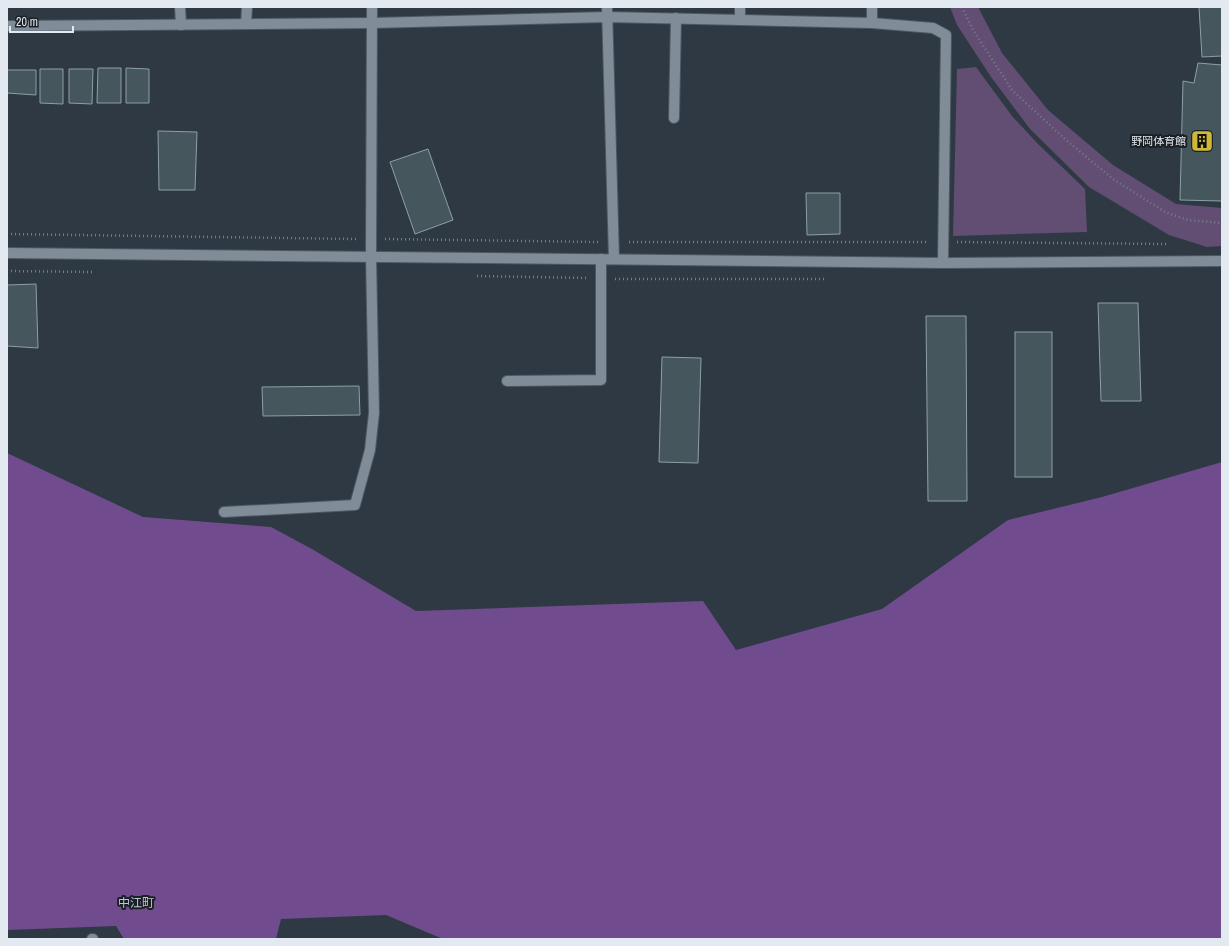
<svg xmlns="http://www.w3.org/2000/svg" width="1229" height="946" viewBox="0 0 1229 946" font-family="'Archivo Narrow','Noto Sans JP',sans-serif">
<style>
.green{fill:#624d73}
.forest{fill:#704b8d}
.building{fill:#45575c;stroke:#8da0a6}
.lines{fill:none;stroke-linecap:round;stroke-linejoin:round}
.minor-casing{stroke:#4f5861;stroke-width:12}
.tertiary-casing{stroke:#4f5861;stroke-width:12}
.path{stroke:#767f88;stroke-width:2.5;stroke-dasharray:1 3;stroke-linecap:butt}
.minor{stroke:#808d99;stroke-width:10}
.tertiary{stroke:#808d99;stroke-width:10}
.labels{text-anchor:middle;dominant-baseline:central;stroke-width:4;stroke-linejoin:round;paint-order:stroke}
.poi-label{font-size:11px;fill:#e3e9f0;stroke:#1b2025;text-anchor:end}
.neighbourhood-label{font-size:12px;fill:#b9c6d3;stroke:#1b2025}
</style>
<rect width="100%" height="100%" fill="#2f3944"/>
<!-- green -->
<g class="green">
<polygon points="950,7 978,7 1002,53 1048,110 1113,165 1176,204 1222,208 1222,246 1207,247 1169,235 1089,187 1030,129 991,77 957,25"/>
<polygon points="976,67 1012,116 1038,144 1085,189 1087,232 953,236 957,69"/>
</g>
<!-- forest -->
<polygon class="forest" points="7,453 143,517 271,527 312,549 416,611 703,601 736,650 882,609 1008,520 1102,497 1222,462 1222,939 443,939 386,915 281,919 276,939 124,939 116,926 7,930"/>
<!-- building -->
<g class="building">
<polygon points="1199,7 1222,7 1222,56 1202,57"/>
<polygon points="1198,63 1222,65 1222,201 1180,200 1183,81 1194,83"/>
<polygon points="98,68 121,68 121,103 97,103"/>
<polygon points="126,68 149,69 149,103 126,103"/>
<polygon points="40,69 63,69 63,104 40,103"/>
<polygon points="69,69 93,69 92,104 69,103"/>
<polygon points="7,70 36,70 36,95 7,93"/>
<polygon points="158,131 197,132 195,190 159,190"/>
<polygon points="428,149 453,220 415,234 390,162"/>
<polygon points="806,193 840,193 840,234 807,235"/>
<polygon points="36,284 38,348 7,346 7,285"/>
<polygon points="1098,303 1138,303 1141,401 1101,401"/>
<polygon points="926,316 966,316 967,501 928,501"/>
<rect x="1015" y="332" width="37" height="145"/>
<polygon points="662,357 701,358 698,463 659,462"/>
<polygon points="359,386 360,415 263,416 262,387"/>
</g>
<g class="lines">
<!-- minor casing -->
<g class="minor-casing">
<g id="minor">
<polyline points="180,7 181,25"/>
<polyline points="607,7 614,259"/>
<polyline points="740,7 740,20"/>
<polyline points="872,7 872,23"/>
<polyline points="246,24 247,7"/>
<polyline points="7,26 372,23 607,17 872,23 933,28 946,35 943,263"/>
<polyline points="674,118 676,18"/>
<polyline points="507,381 601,380 601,259"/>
<polyline points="224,512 355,505 370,450 374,413 371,256 372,7"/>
<polyline points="92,939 93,939"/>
</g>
</g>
<!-- tertiary casing -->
<g class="tertiary-casing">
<polyline id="tertiary" points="7,253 943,263 1222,261"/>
</g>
<!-- path -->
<g class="path">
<polyline points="962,7 973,30 1012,90 1066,140 1113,179 1165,212 1188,220 1222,223"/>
<polyline points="7,234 356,239"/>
<polyline points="385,239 598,242"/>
<polyline points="629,242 928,242"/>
<polyline points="957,242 1166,244"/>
<polyline points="7,271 92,272"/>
<polyline points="477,276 586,278"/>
<polyline points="615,279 826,279"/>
</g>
<!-- minor -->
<use href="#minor" class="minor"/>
<!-- tertiary -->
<use href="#tertiary" class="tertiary"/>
</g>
<!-- icons -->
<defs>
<g id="building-square" transform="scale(1.15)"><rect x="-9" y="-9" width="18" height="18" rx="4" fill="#cfb837" stroke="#1b2025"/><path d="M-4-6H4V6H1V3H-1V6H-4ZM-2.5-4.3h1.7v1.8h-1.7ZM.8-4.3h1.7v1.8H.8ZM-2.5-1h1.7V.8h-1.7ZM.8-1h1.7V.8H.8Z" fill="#111"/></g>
</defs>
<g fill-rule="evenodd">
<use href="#building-square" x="1202" y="141"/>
</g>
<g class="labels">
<!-- poi labels -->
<g class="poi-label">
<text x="1186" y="141">野岡体育館</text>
</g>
<!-- neighbourhood labels -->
<g class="neighbourhood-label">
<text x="136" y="903">中江町</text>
</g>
</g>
<!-- border -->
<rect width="1229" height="946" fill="none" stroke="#e3e9f0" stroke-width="16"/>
<!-- scale -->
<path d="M10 26v6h63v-6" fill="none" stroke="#e3e9f0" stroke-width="2"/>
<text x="16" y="26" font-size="12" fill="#e3e9f0" stroke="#1b2025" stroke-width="3" paint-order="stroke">20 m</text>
</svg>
